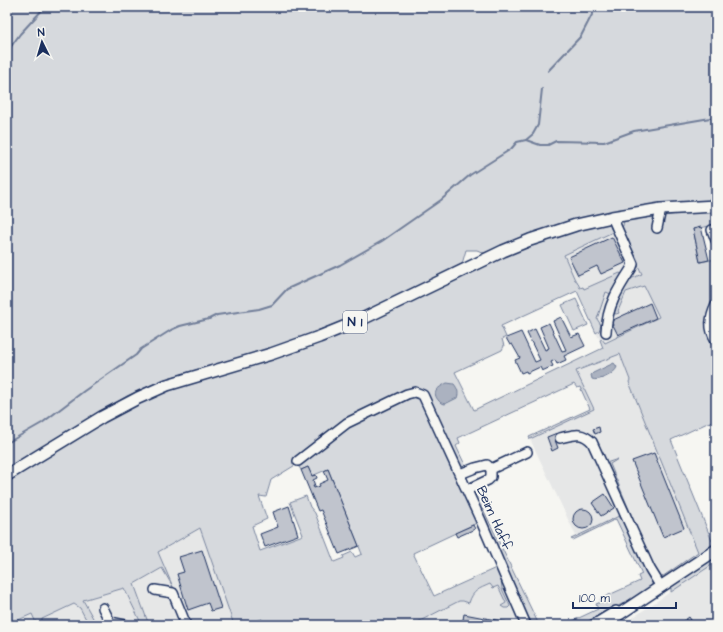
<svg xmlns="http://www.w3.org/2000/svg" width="723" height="632" viewBox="0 0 723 632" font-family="'Architects Daughter',sans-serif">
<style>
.built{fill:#e6e7e7}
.green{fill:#d6d9dd;stroke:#78849e;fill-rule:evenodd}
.water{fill:#abb2c0;stroke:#717e99}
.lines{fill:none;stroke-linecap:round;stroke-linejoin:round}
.stream{stroke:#717e99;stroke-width:2}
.building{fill:#c0c4cd;stroke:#1b2f5e}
.minor-casing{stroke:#1b2f5e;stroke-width:12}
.major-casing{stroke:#1b2f5e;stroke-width:14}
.minor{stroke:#f6f6f2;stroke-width:9}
.major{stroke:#f6f6f2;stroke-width:11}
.labels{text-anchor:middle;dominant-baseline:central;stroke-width:4;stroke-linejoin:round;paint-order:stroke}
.shield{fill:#f6f6f2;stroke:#5d6b8a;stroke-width:1}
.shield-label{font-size:13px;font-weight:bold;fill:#1b2f5e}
.street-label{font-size:14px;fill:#1b2f5e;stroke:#f6f6f2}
</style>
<rect width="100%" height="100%" fill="#f6f6f2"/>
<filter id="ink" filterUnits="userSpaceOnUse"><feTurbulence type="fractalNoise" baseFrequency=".025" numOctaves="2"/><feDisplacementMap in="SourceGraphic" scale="8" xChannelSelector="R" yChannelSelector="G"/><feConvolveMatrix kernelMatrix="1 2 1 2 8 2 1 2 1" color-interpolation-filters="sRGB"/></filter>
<g filter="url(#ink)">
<!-- built -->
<g class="built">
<polygon points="620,227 642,274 628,280 618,311 626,292 644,286 659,317 604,343 602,339 600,340 596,333 599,331 597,319 606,292 623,275 620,273 584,290 581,288 577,281 575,280 564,255 615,231"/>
<polygon points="620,354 630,380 629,382 698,552 659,579 610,464 616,460 606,463 630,516 621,519 619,516 576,536 530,439 594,409 576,371"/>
<polygon points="200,528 234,625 149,625 134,584 162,568 173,587 158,552"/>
<polygon points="716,562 716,625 622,625 682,584"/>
<polygon points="504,565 533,625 412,625 459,601 466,602 475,591 490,584 498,586 506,603 502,606 510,606 502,589 501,578 496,568"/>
<polygon points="124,588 142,625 42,625 42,619 74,604 80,608 89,623 94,620 83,600"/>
<polygon points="32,614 37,625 8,625"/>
<polygon points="262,619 264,625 244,625"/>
</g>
<!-- green -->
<g class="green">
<path d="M7,7H716V201C670,204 623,206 579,219C547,228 515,241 484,253L477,250H466L462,264L361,314L275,347L165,379L127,396L7,469Z"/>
<path d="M716,211V225L693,229L700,262L716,259V305L712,315L716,340V419L671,440L712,541L716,539V544L669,576L659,579L698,552L629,382L630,380L620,354L576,371L594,409L530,439L529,437L590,409L580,387L577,388L574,384L458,438L460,443L456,446L466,467L478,462V463L462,469L456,456L481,521L413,553L434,596L496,568L501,578L502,589L510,606L508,608H504L501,606L506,603L498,586L493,588L490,584C479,589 473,590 469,603L463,601H459L412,625H264L262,619L244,625H234L200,528L158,552L173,587L162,568L134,584L149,625H142L124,588L83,600L94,620L88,623L80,608L74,604L42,619V625H37L32,614L7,625V479L122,411L149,398L190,382L284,355L505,255L576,229L610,222L611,229H614L615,231L564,255L575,280L577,281L580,288L583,287L584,289L620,273L623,275L611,294L606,292L597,319L601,325L599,331L596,333L577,291L501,326L506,337L502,339L504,346L502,350L455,372L474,410L603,348L600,340L602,339L605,343L659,317L644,286L626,292L618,311L619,313L616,314L612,312L628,280L642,274L620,227L623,226L624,220L689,213ZM297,464L301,470L308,467L312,476L328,469L362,554L355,557L352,552L343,556L344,558L334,562L315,513L310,507L306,496L290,502L303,535L260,551L252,526L267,519L259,496L266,497L271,480Z"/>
<polygon points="576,299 588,325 574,331 562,305"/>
<polygon points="618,459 610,464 631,514 630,516 606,463"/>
<polygon points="482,490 490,506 483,509 539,625 533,625 526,613 475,499 476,493"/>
<path d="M619,516L621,519L624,518L649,573C652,579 654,583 650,589L620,605L589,625H564L598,609L596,604L601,602L600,599L640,581L638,576L642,574L616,519L573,540L571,539Z"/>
<polygon points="716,557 716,562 671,592 671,586"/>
</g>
<!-- water -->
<g class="water">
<path d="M614,363L617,367C615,374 598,382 592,379L591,375L593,373Z"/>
<path d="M447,383L454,384C458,389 459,393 457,398L445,404L441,403C430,393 437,388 447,383Z"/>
</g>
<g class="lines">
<!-- stream -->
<g class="stream">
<polyline points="7,52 20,34 45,7"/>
<polyline points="548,71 581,36 596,7"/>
<polyline points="526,140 540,145 548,145 556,141 604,142 634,131 716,117"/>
<polyline points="7,443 42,423 84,391 136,355 141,349 171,330 180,326 209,319 217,315 259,309 272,305 287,289 340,265 382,241 441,200 470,175 511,149 517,142 526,140 533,134 538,125 542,89"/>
</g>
</g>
<!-- building -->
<g class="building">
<polygon points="701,227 709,260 700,262 693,229"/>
<polygon points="612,237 625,263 601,274 597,266 578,275 569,257"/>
<polygon points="650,303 656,318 618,335 611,321"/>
<polygon points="561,317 571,337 579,334 585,346 564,356 566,360 557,364 555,360 551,362 553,366 542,371 540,367 527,373 526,371 521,373 515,360 520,358 512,344 510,345 506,338 521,332 535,362 540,360 527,333 535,329 545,350 549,348 540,327 549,323 562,351 566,350 553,321"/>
<polygon points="599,427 600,432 595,434 593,429"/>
<polygon points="557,433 560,438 555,440 558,448 552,451 547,437"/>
<polygon points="654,453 684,528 663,537 632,461"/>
<polygon points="308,467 312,476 316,475 317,478 313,480 315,486 313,486 314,488 320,486 319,484 328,480 324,471 328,469 359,546 339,554 321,510 318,511 301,470"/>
<polygon points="605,494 614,508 601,516 592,503"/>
<polygon points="289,506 298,535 265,547 260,534 278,527 273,512"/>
<circle cx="583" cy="519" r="10"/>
<polygon points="473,525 475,529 457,537 455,533"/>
<polygon points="202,550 221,608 211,611 208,603 188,610 177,574 184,572 179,557"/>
<polygon points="464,614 506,622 505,625 462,625"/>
<polygon points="689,617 691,620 683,625 681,623"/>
</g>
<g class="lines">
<!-- minor casing -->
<g class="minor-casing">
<g id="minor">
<polyline points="657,228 661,209"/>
<polyline points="712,230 716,240"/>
<path d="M716,305C710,318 708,328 716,340"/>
<path d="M606,332C607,306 618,289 631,269L633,264L612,217"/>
<path d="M560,438C574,435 581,431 592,442L650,569L661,587"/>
<polyline points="298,461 347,423 407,394 415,392 423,395 481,521 526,625"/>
<polyline points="491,469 527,452"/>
<polyline points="460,474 475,468 487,465 491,469 491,477 488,480 467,490"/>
<polyline points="155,590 173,593 186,625"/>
<polyline points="103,608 110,622 125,625"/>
<polyline points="593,625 616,611"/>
</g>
</g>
<!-- major casing -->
<g class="major-casing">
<g id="major">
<polyline points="7,475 102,417 138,398 167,385 271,354 319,337 356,322 503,251 530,240 576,225 612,217 661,209 716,206"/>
<polyline points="603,625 716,550"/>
</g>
</g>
<!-- minor -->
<use href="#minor" class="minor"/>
<!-- major -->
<use href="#major" class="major"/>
</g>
</g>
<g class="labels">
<!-- shield labels -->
<rect class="shield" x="343" y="311" width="24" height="22" rx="3"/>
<g class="shield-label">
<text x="355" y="322">N 1</text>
</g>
<!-- street labels -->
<g class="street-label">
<text transform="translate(494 518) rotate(66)">Beim Haff</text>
</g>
</g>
<!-- margin -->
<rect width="723" height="632" fill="none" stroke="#f6f6f2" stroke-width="24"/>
<rect x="12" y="12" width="699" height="608" fill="none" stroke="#1b2f5e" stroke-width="1.5" filter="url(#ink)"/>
<!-- north arrow -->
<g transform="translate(42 42) rotate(355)" stroke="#f6f6f2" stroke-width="3" paint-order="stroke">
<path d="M0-3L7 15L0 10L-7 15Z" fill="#1b2f5e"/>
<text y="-6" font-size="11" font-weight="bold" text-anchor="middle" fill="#1b2f5e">N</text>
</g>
<!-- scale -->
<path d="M573 602v6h103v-6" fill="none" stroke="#1b2f5e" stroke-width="2"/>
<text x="579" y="602" font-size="12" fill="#1b2f5e" stroke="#f6f6f2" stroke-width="3" paint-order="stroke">100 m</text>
</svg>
